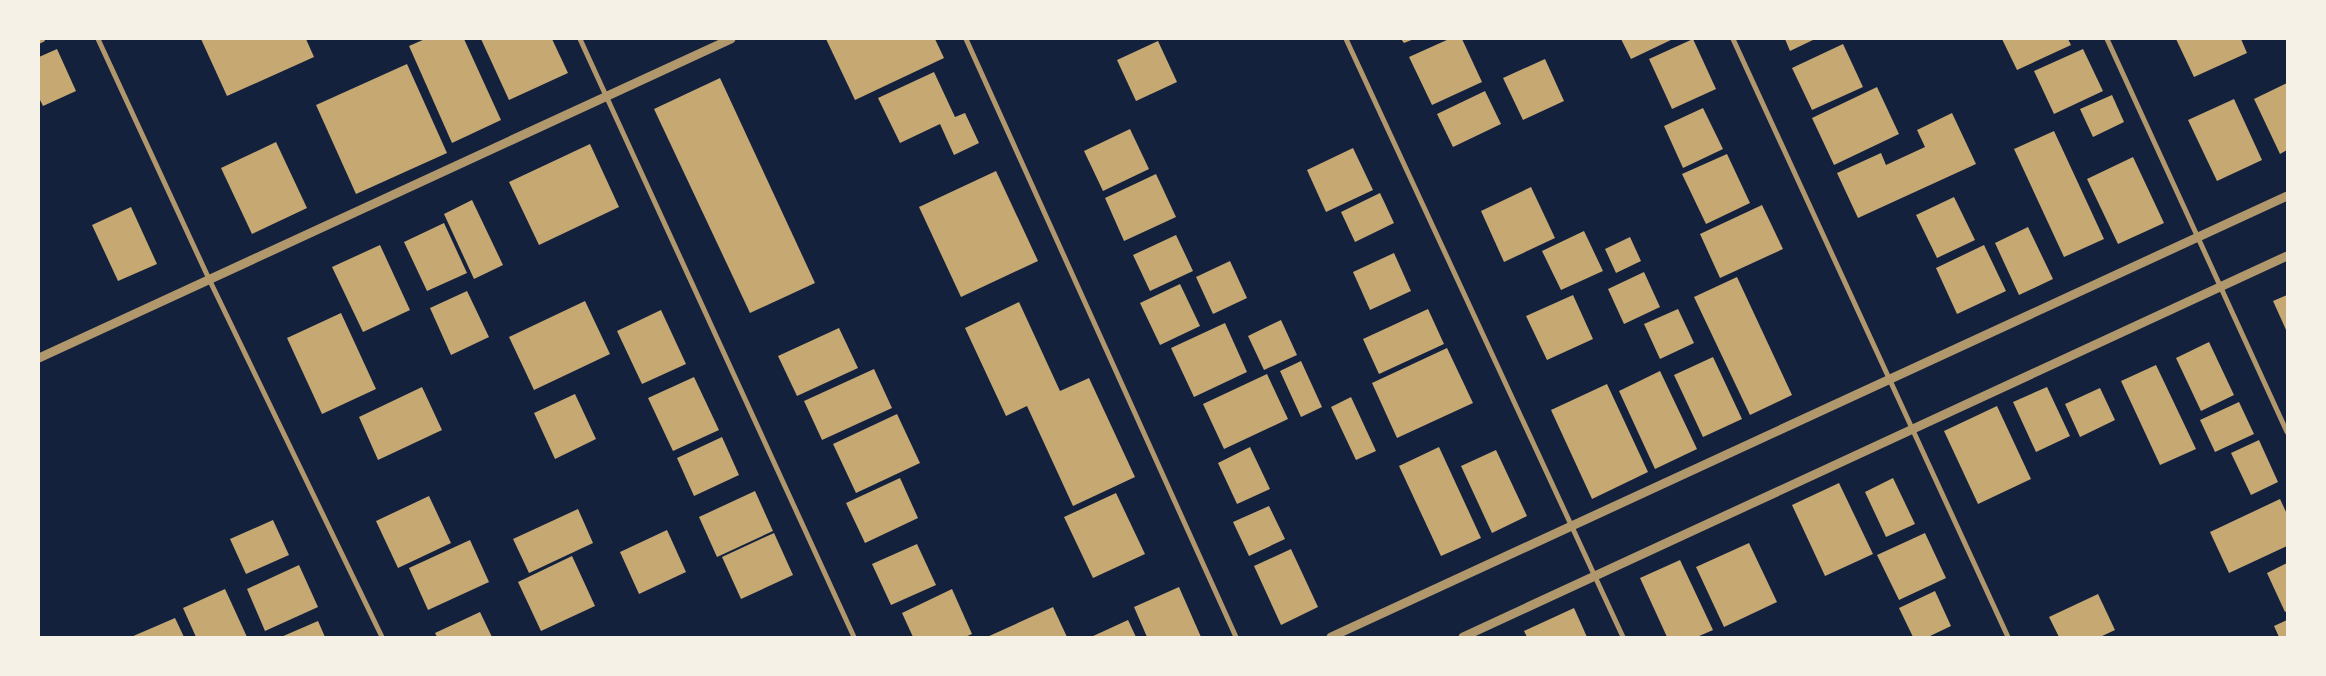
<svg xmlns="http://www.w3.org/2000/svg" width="2326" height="676" viewBox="0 0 2326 676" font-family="'Golos Text',sans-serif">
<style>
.building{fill:#c6a872}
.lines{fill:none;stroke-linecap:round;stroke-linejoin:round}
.minor{stroke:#b1986c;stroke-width:5}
.tertiary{stroke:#b1986c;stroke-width:9}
</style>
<rect width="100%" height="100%" fill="#14213d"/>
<!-- building -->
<g class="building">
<polygon points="39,39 44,39 45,41 39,44"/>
<polygon points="201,39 306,39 314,57 227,96"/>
<polygon points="425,39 464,39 501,120 452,143 409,46"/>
<polygon points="481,39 552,39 568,73 509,100"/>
<polygon points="826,39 935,39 944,58 855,100"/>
<polygon points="1401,39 1414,39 1404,43"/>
<polygon points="1449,39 1462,39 1482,82 1432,105 1409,57"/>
<polygon points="1621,39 1673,39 1631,59"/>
<polygon points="1693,39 1716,89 1672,109 1649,59"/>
<polygon points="1785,39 1815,39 1790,51"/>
<polygon points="2002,39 2068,39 2071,45 2017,70"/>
<polygon points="2176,39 2241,39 2247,53 2194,77"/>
<polygon points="1158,41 1177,82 1136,101 1117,60"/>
<polygon points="1843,44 1863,87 1812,110 1792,68"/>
<polygon points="57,49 76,91 43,106 39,98 39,57"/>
<polygon points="2083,49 2103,91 2054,114 2034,71"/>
<polygon points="1545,59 1564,101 1523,120 1503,78"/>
<polygon points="407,64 447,153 356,194 316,105"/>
<polygon points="934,72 955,117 965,113 979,143 954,155 940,124 900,143 878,98"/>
<polygon points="720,78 815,283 750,313 654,109"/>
<polygon points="2287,83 2287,150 2280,154 2254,99"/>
<polygon points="1877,87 1899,134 1834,165 1812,118"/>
<polygon points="1485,91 1501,124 1453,147 1437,114"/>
<polygon points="2112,95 2124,122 2093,137 2080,109"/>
<polygon points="2234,99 2262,160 2217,181 2188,120"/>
<polygon points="1703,108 1723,149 1683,168 1664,126"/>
<polygon points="1952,113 1976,164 1858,218 1837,173 1881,153 1886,165 1925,147 1917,130"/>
<polygon points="1130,129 1149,169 1103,191 1084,151"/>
<polygon points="2054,131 2104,239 2064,257 2014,149"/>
<polygon points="276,142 307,208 252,234 221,168"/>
<polygon points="590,144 619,207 539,245 509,182"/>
<polygon points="1353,148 1373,190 1326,212 1307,170"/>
<polygon points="1727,154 1750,203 1706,224 1682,174"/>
<polygon points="2133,157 2164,223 2118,244 2087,179"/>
<polygon points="996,171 1038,261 961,297 919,207"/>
<polygon points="1156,174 1176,217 1124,241 1105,198"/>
<polygon points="1531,187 1555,238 1504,262 1481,211"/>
<polygon points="1380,193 1394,223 1355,242 1341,212"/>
<polygon points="1954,197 1975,240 1937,258 1916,215"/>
<polygon points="472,200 503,265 474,279 444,214"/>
<polygon points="1762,205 1783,249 1720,278 1700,234"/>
<polygon points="131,207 157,264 118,281 92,225"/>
<polygon points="444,223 467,273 427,291 404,242"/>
<polygon points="2028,227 2053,279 2019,295 1995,243"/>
<polygon points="1584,231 1603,271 1561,290 1542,251"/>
<polygon points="1176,235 1193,271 1150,291 1133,255"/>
<polygon points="1630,237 1641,261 1616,273 1605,249"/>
<polygon points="380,245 410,310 363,332 332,267"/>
<polygon points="1984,245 2006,291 1957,314 1936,268"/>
<polygon points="1394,253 1411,291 1370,310 1353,272"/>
<polygon points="1230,261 1247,298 1213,314 1196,277"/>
<polygon points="1644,272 1660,307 1624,324 1608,289"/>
<polygon points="1737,277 1792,395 1750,415 1694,297"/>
<polygon points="1180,284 1200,326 1160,345 1140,303"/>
<polygon points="467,291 489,337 451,355 430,308"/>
<polygon points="1573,295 1593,339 1547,360 1526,316"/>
<polygon points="2287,295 2287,332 2273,301"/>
<polygon points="585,301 610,354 534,390 509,337"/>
<polygon points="1019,302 1060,391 1089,378 1135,477 1073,506 1027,406 1006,416 965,328"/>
<polygon points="1428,309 1444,344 1379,374 1363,339"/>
<polygon points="1678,309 1694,343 1660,359 1644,324"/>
<polygon points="661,310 686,364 642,384 617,331"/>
<polygon points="341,313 376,389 322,414 287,338"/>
<polygon points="1281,320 1297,355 1264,370 1248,336"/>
<polygon points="1225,323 1247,372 1194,397 1171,348"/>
<polygon points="839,328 858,368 797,396 778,356"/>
<polygon points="2209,342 2234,395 2201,411 2176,358"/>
<polygon points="1447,348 1473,403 1397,438 1372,383"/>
<polygon points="1713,357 1742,419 1703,437 1674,375"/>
<polygon points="1301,361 1322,407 1301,417 1280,371"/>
<polygon points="2156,365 2196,449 2160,465 2121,381"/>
<polygon points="874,369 892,408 822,440 804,401"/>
<polygon points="1660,371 1697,449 1655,469 1619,391"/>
<polygon points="1267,374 1288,419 1224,449 1203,404"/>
<polygon points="694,377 719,430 673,451 648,398"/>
<polygon points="1607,384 1648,472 1592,499 1551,410"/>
<polygon points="422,387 442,430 378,460 359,417"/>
<polygon points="2047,387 2070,436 2036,452 2013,402"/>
<polygon points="2100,388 2115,420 2080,437 2065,404"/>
<polygon points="575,394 596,439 555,459 534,413"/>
<polygon points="1351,397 1376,451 1356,460 1331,407"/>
<polygon points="2239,402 2254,434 2215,452 2200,420"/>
<polygon points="1997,406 2031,479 1978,504 1944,431"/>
<polygon points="897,414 920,463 856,493 833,444"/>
<polygon points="722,437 739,475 694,496 677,458"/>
<polygon points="2259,440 2278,482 2251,495 2231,453"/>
<polygon points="1250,447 1270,489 1237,504 1218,463"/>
<polygon points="1439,447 1481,538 1441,556 1399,466"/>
<polygon points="1496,450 1527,516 1492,533 1461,466"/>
<polygon points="900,478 918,518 865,543 846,503"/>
<polygon points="1893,478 1915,524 1886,537 1865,492"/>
<polygon points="1839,483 1873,554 1825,576 1792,505"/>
<polygon points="755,491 773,531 717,557 699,517"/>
<polygon points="1116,493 1145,554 1093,578 1064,517"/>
<polygon points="429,496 451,543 398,568 376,521"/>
<polygon points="2280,499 2287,514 2287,546 2229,573 2210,532"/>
<polygon points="1269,506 1285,539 1249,556 1233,522"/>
<polygon points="578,509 593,543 529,573 513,539"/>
<polygon points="273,520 289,555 246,574 230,539"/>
<polygon points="667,530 686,572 639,594 620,552"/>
<polygon points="774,533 793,575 741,599 722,557"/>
<polygon points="1925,533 1946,578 1899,600 1877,555"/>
<polygon points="470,540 489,582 428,610 409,568"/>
<polygon points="1749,543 1777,602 1724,627 1696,567"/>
<polygon points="917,544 936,585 891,605 872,564"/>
<polygon points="1291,549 1318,607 1281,625 1254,566"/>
<polygon points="572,556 595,606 541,631 518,582"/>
<polygon points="1680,560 1713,630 1697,637 1667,637 1640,578"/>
<polygon points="2287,563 2287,611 2285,612 2267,573"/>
<polygon points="299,565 318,607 265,631 247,589"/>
<polygon points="1179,587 1201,637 1147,637 1134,607"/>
<polygon points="225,589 247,637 196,637 183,608"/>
<polygon points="952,589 972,634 965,637 913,637 902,613"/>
<polygon points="1935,591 1951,626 1928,637 1913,637 1899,608"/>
<polygon points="2098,594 2115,630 2100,637 2059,637 2049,617"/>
<polygon points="1053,607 1067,637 987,637"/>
<polygon points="1574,608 1587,637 1527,637 1524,631"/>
<polygon points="480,612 492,637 437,637 435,633"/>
<polygon points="175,618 184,637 131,637"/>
<polygon points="1128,620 1136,637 1091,637"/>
<polygon points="2287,620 2287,637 2279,637 2274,626"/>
<polygon points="318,621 325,637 281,637"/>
</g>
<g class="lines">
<!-- minor -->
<g class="minor">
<polyline points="98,39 209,279 382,637"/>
<polyline points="580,39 854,637"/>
<polyline points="966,39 1236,637"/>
<polyline points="1346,39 1623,637"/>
<polyline points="1733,39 2008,637"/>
<polyline points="2107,39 2287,432"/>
</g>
<!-- tertiary -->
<g class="tertiary">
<polyline points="39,358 731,39"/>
<polyline points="1331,637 2287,196"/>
<polyline points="1463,637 2287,256"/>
</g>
</g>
<!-- border -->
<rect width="2326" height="676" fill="none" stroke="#f6f1e7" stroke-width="80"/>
</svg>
